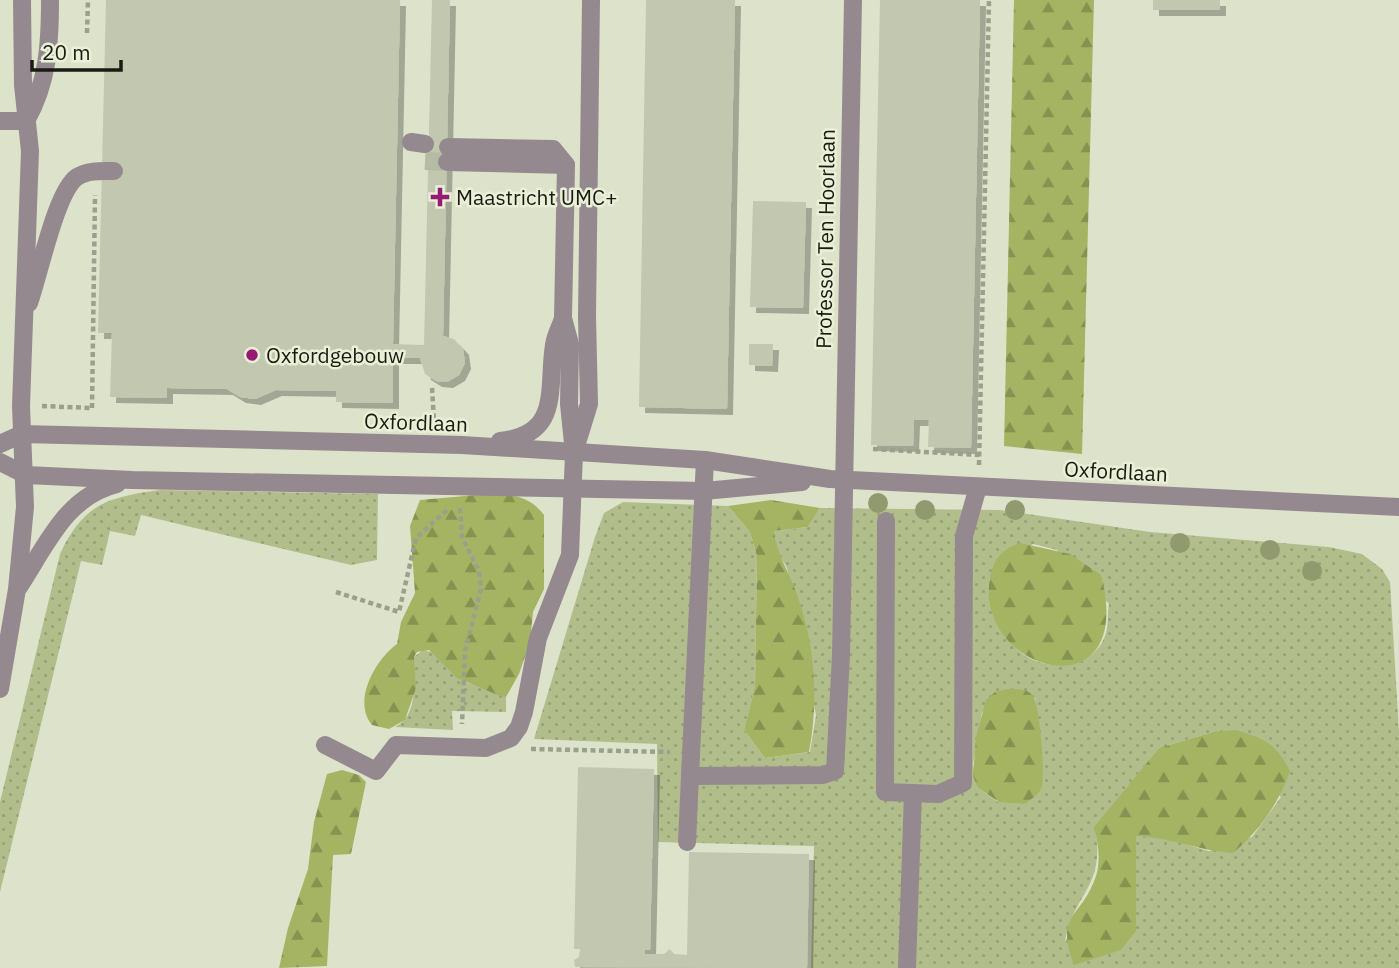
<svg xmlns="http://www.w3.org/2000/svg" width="1399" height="968" viewBox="0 0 1399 968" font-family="'IBM Plex Sans',sans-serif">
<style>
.grass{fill:url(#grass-dots);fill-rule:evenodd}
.forest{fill:url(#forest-firs)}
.building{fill:#c2c8b0;filter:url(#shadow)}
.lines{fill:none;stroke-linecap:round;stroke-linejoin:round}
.minor-tunnel{stroke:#b6bba5;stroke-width:18;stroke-dasharray:18 9;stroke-linecap:butt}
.path{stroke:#9ba08c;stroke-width:4.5;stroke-dasharray:5 3.5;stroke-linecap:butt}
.minor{stroke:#94898f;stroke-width:18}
.tree{fill:#91996e}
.poi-dot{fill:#961a74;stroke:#eaf0d7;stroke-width:2.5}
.labels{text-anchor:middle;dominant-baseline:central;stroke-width:5;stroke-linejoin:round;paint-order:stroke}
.poi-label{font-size:21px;fill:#191b12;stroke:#eaf0d7;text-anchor:start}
.street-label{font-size:21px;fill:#191b12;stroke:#eaf0d7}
</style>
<defs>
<pattern id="grass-dots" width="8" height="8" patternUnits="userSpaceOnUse" patternTransform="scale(1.75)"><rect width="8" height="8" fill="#b2bd8c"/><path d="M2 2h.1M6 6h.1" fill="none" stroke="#98a278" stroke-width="1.8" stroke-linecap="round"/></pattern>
<pattern id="forest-firs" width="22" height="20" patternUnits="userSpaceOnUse" patternTransform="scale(1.75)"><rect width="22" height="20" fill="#a4b463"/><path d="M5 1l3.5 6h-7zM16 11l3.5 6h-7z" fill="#859250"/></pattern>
<filter id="shadow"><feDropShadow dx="6" dy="6" stdDeviation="0" flood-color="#0004"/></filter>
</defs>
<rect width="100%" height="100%" fill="#dde3ca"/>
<!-- grass -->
<g class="grass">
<path d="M160,490L378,494L377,560L351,565L141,515L135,536L110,531L102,565L81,561L0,892V802L60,554C83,504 108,497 160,490Z"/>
<path d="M623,502L728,506L750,532L757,556L755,686L744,730L765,758L810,752L816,715L787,568L777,550L774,531L808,527L820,508L1000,510L1150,532L1329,547L1362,554L1382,569L1390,582L1399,732V968H811L814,846L658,842L657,744L534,739L595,537L604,513ZM1033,544L1057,550L1109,604C1107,615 1109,626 1105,636C1092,671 1043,673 1018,650C1008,641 1004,626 998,613C992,600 987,591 990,577ZM1035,698L1043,776L998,802L978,788L973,764L982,712ZM1213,732L1281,797L1252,837L1209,851L1160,837L1136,836L1135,860L1065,941C1075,890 1106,888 1095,827L1159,748Z"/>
<path d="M423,650L435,653L463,681L506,697V712L452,711L453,730L395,727C419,716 414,678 414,657Z"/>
</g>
<!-- forest -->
<g class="forest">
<polygon points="1014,0 1094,0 1082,454 1004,446"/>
<path d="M476,495C504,495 526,491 544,515V589L533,612L530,642L519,674L506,697L500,696L457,678L429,650L417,652L414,657L416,688L405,720L389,729L372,725C352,701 375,660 397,644L401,622L415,593L410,526L420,500Z"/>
<path d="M771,500L820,508L808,527L774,531C777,555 790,574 798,597C815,647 819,700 809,752L765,758L744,730L755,686L757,556L750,532L728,506Z"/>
<path d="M1020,543L1070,554L1101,575C1138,716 973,674 990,577C994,558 1002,549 1020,543Z"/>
<path d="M1007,689C1015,689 1027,688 1033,696C1040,705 1046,779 1041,789C1037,796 1030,800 1024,804L999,802L978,788L973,776L976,737L986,700L995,692Z"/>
<path d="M1236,730C1266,739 1276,744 1290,771C1279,803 1259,831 1233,853C1200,851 1169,837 1136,836V931L1121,950L1074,965C1054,913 1082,918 1096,876C1101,860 1098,843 1094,827L1159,748L1213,732Z"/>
<polygon points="342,770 359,775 366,782 351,854 333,855 327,966 279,968 288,928 308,869 314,822 327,774"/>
</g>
<!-- building -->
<g class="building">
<polygon points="106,0 400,0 393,344 424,345 432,0 450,0 443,336 454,339 463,349 465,363 459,375 447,382 436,381 425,374 420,358 393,358 393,403 336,402 336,391 276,390 255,399 240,397 227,389 167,388 167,398 110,397 112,333 98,333"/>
<polygon points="646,0 735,0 727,409 639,407"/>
<polygon points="880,0 980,0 971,448 928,447 929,420 914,420 913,446 871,445"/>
<rect x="1153" y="0" width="67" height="10"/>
<polygon points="753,201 806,202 803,308 750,307"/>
<polygon points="749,344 773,344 772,366 749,365"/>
<polygon points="578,767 654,769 650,950 645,950 645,954 664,954 670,949 674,954 687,955 689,852 809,854 807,968 575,967 574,960 579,957 580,949 574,949"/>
</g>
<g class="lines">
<!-- minor-tunnel -->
<polyline class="minor-tunnel" points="425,161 447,162"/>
<!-- path -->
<g class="path">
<polyline points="87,33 88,0"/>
<polyline points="432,388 434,421"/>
<polyline points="42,406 92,408"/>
<polyline points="92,408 95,195"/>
<polyline points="873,449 979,455"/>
<polyline points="979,465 989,0"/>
<polyline points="460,508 462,537 479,571 481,589 465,651 462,724"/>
<polyline points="336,592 399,612 416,538 447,510"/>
<polyline points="531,749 670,752"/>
</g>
<!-- minor -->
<g class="minor">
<polyline points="0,121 26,121"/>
<path d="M26,121C48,83 50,43 50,0"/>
<polyline points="411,142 425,144"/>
<polyline points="447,162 566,165"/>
<path d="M29,303C39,276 56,191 77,177C88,170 102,171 114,171"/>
<path d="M500,441C562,435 547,388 554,345C555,336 560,327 563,319"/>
<polyline points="0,444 22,434 462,445 705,460 830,479 1399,507"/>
<polyline points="576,446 589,404 587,316 591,0"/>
<polyline points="705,460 690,776 823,775 835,771 841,655 853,0"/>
<polyline points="0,462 26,475 132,480 704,491 802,482"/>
<polyline points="886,521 885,792 938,794 963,783 964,536 978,487"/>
<path d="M19,587C46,546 66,496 117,484"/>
<polyline points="0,689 17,589 25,507 21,406 30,151 23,85 22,0"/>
<polyline points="325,745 376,771 396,745 486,748 511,738 519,727 524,712 538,638 570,555 574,453 569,404 570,344 563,318 566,165 553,149 448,147"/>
<polyline points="687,842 690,776"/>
<polyline points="907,968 913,793"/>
</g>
</g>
<!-- trees -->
<g class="tree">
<circle cx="878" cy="503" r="10"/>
<circle cx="925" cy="510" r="10"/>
<circle cx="1015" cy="510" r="10"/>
<circle cx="1180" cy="543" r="10"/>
<circle cx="1270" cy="550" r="10"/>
<circle cx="1312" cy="571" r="10"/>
</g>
<!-- markers -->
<g class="poi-dot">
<path d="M436.5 186.5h7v7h7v7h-7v7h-7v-7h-7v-7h7z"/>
<circle cx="252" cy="355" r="7"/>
</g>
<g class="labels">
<!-- poi labels -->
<g class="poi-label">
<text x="456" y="197">Maastricht UMC+</text>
<text x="266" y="355">Oxfordgebouw</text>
</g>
<!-- street labels -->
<g class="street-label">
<text transform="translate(825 239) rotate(-89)">Professor Ten Hoorlaan</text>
<text transform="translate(416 422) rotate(2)">Oxfordlaan</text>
<text transform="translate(1116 471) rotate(3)">Oxfordlaan</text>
</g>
</g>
<!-- scale -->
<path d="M32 60v10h89v-10" fill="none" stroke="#191b12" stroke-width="3.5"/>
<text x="42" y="60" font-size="21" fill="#191b12" stroke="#eaf0d7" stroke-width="5" paint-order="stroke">20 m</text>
</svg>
